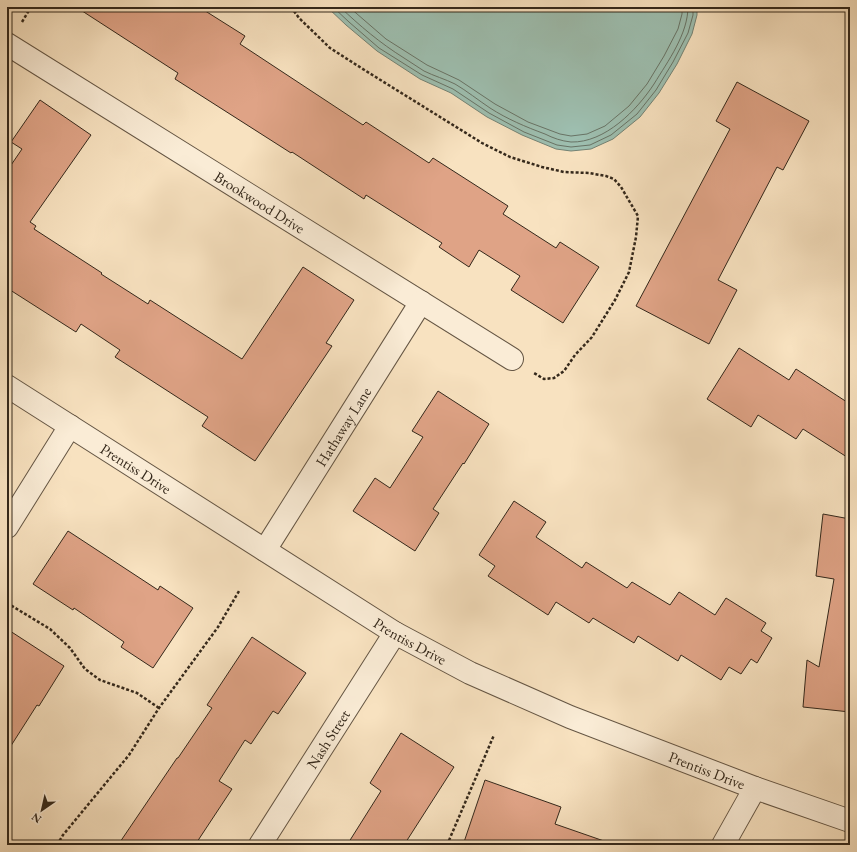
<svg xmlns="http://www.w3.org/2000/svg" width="857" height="852" viewBox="0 0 857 852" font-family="'EB Garamond',serif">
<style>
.water{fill:#9dbeaf;stroke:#738274}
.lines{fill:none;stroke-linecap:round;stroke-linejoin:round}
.shore{stroke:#687365;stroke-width:1}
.building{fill:#dfa386;stroke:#34281b}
.minor-casing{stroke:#655644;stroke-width:24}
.path{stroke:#34281b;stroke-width:2.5;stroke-dasharray:3 2;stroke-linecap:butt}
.minor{stroke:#faecd6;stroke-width:22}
.labels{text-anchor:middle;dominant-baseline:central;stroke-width:4;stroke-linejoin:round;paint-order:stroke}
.street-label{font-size:15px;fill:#34281b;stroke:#faecd6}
</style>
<rect width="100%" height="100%" fill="#f8e2c0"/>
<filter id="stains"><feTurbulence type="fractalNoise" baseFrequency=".005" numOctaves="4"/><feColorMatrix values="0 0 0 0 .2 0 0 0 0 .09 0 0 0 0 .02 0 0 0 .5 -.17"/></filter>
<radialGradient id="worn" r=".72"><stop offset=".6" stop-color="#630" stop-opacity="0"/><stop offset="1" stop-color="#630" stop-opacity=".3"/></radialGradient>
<!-- water -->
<polygon class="water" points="327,7 697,7 697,15 692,34 677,64 659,93 640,117 613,139 591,149 571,151 556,149 522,135 487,117 451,93 420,79 377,51 346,25"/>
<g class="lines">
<!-- shore -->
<g class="shore">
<polyline points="333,7 349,22 379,48 422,75 453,89 489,113 524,132 557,145 571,147 590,145 611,135 637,114 656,90 673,62 688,33 693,15 693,7"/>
<path d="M340,7C360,26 380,43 404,58C411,62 417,67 424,71C434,76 445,79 455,84C467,91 478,100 490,108C507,119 526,127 545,134C553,138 561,141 571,142C605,143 637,110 654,84C668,61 688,34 688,7"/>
<polyline points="349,7 386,39 427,65 459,80 495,104 528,122 560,134 571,136 587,134 605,126 629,106 647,84 664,56 678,29 682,14 682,7"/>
</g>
</g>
<!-- building -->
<g class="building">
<polygon points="76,7 199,7 245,36 240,44 363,125 366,122 429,163 433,158 508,206 503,214 556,248 560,242 599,267 563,323 511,290 520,276 479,250 469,267 439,247 442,243 366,195 364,199 292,152 291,153 175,79 178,73"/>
<polygon points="737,82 809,121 783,170 777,167 718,280 737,290 709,344 636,306 730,129 716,121"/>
<polygon points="40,100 91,135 30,222 36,226 34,229 102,273 101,274 148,304 150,300 242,359 303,267 354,300 326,343 332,346 255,461 202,426 208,417 115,357 120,350 81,324 76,332 7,288 7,171 22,149 11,142"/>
<polygon points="739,348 789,380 796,369 850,404 850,459 803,429 796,439 758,415 751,427 707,399"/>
<polygon points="438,391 489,424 464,464 463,463 433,509 439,513 415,551 353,511 375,478 390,488 423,437 412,431"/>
<polygon points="514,501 546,522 536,537 582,568 586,562 627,588 632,582 670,605 679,592 715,615 726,598 766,623 761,631 772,638 757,663 751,659 741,674 729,667 721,680 681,655 678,661 638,636 634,643 593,618 589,623 556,602 548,615 488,576 495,566 479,555"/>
<polygon points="823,514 850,519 850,712 803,707 807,660 819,667 834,579 816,576"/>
<polygon points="68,531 158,590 160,586 193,608 153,668 121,647 124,642 74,608 73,610 33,584"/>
<polygon points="7,629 64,666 39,706 37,705 7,752"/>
<polygon points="252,637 306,673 278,714 273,711 251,744 245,740 219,781 232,789 195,845 118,845 177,758 178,758 212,708 207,705"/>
<polygon points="401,733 454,767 404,845 347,845 381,791 370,783"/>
<polygon points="485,780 561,807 555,824 604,841 603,845 463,845"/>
</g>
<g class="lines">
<!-- minor casing -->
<g class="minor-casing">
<g id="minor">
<path id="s1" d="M7,44L512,359"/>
<path id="s2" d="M7,386L395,633L470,673L570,717L755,788L850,821"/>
<polyline points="7,527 70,426"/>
<path id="s3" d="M265,550L421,302"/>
<path id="s4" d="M260,845L395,633"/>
<polyline points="723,845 755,788"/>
</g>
</g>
<!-- path -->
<g class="path">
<polyline points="291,7 299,18 330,48 366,71 482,143 510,157 542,167 564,172 589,173 606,176 614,179 621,187 638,216 636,237 629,272 615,300 592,337 575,355 564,371 554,378 544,379 534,373"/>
<polyline points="22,22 31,7"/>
<polyline points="7,603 50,629 70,648 85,669 100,680 137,693 159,708"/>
<polyline points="57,845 63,835 129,755 159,708 218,627 239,591"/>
<polyline points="447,845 494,735"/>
</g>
<!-- minor -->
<use href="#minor" class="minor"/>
</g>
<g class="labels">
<!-- street labels -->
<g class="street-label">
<text stroke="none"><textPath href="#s1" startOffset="298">Brookwood Drive</textPath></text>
<text stroke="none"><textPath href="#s3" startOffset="146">Hathaway Lane</textPath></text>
<text stroke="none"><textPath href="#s2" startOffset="153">Prentiss Drive</textPath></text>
<text stroke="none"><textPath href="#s2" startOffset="477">Prentiss Drive</textPath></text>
<text stroke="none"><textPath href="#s4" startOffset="126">Nash Street</textPath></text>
<text stroke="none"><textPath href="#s2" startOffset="801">Prentiss Drive</textPath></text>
</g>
</g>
<!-- margin -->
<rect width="857" height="852" fill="none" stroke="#f8e2c0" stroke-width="24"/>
<rect x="8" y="8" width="841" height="836" fill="none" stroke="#34281b" stroke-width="2"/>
<rect x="12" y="12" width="833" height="828" fill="none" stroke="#34281b"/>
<!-- north arrow -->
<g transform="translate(42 810) rotate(214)" stroke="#faecd6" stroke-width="3" paint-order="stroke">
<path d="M0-3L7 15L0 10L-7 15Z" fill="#34281b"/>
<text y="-6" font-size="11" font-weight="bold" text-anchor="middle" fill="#34281b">N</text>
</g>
<rect width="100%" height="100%" filter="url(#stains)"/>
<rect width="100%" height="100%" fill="url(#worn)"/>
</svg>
